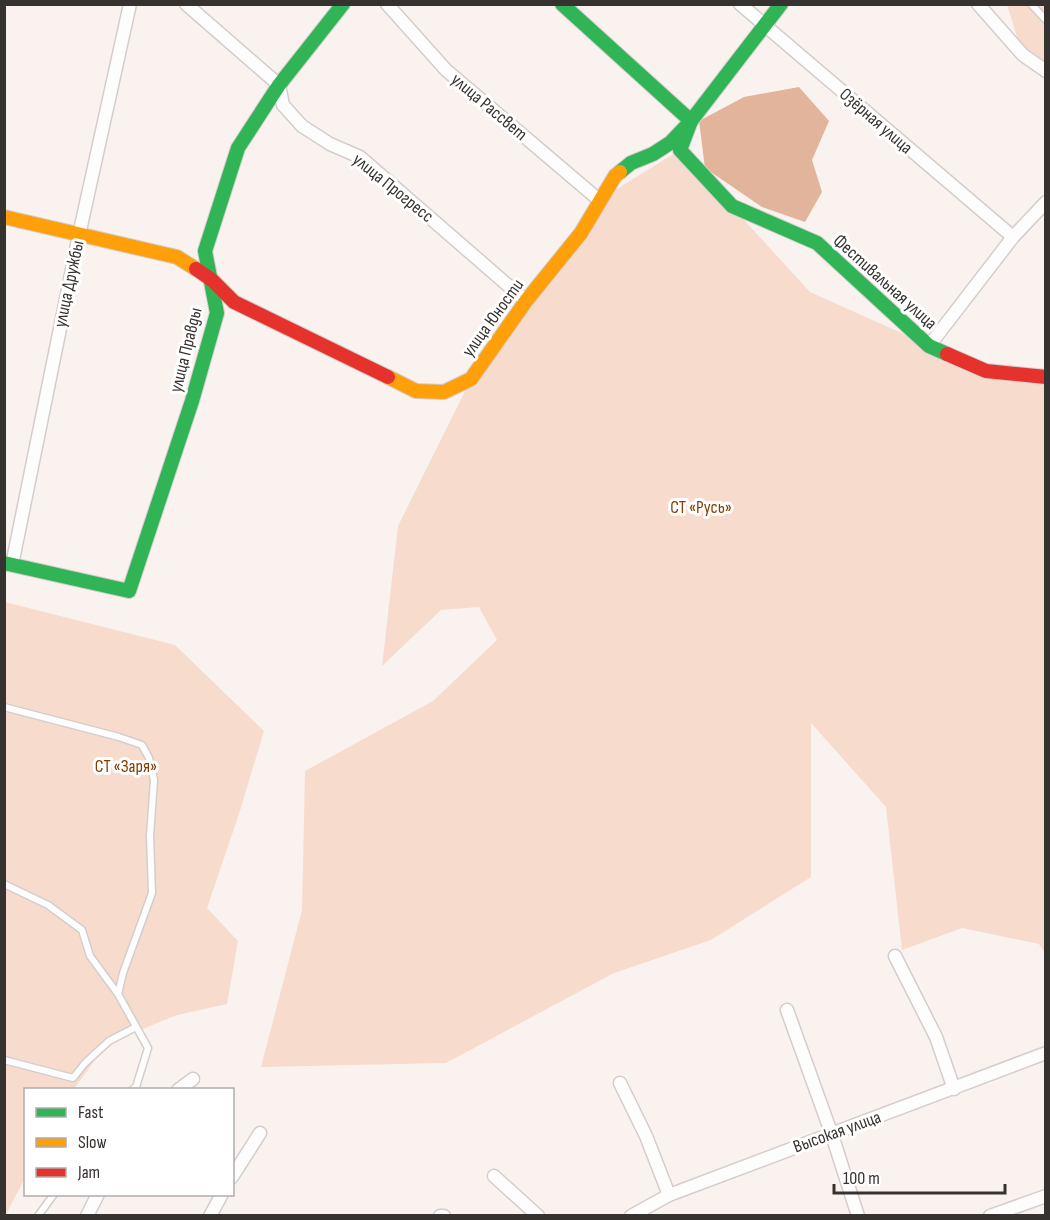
<svg xmlns="http://www.w3.org/2000/svg" width="1050" height="1220" viewBox="0 0 1050 1220" font-family="'Sofia Sans Condensed',sans-serif">
<style>
.green{fill:#f7dcce}
.water{fill:#e1b49b}
.lines{fill:none;stroke-linecap:round;stroke-linejoin:round}
.lane-casing{stroke:#d3cecc;stroke-width:9}
.street-casing{stroke:#d3cecc;stroke-width:15}
.fast-casing{stroke:#d3cecc;stroke-width:16}
.slow-casing{stroke:#d3cecc;stroke-width:16}
.jam-casing{stroke:#d3cecc;stroke-width:16}
.lane{stroke:#fefdfd;stroke-width:6}
.street{stroke:#fefdfd;stroke-width:12}
.fast{stroke:#30b455;stroke-width:14}
.slow{stroke:#ff9f0a;stroke-width:14}
.jam{stroke:#e5322d;stroke-width:14}
.labels{text-anchor:middle;dominant-baseline:central;stroke-width:6;stroke-linejoin:round;paint-order:stroke}
.street-label{font-size:18px;fill:#363230;stroke:#fff}
.park-label{font-size:18px;fill:#863c00;stroke:#fff}
</style>
<rect width="100%" height="100%" fill="#f9f2ef"/>
<!-- green -->
<g class="green">
<polygon points="1007,5 1045,5 1045,71 1023,55"/>
<polygon points="680,150 810,292 986,371 1045,377 1045,953 1039,944 962,928 902,950 886,807 811,723 811,877 711,940 614,973 446,1063 261,1067 302,910 305,771 433,701 497,640 479,607 441,610 382,666 398,526 471,379 599,200"/>
<polygon points="5,602 175,645 264,731 239,814 207,908 238,941 227,1004 177,1015 118,1039 95,1060 74,1089 26,1090 25,1178 5,1216"/>
</g>
<!-- water -->
<polygon class="water" points="799,87 829,121 812,160 822,192 805,222 762,207 705,168 699,121 744,97"/>
<g class="lines">
<!-- lane casing -->
<g class="lane-casing">
<g id="lane">
<polyline points="1031,4 1046,20"/>
<polyline points="4,707 119,737 142,745 149,758 154,780 150,836 152,893 123,973 118,994"/>
<polyline points="4,884 48,905 82,930 90,956 118,994 148,1048 136,1087 132,1090"/>
<polyline points="4,1060 73,1078 85,1063 109,1041 136,1027"/>
<polyline points="38,1216 54,1194"/>
</g>
</g>
<!-- street casing -->
<g class="street-casing">
<g id="street">
<polyline points="186,4 279,85 283,105 302,126 330,144 360,157 526,301"/>
<polyline points="387,4 446,70 599,200"/>
<polyline points="740,4 1013,237"/>
<polyline points="978,4 1023,55 1046,71"/>
<polyline points="929,346 1013,237 1046,202"/>
<polyline points="12,565 79,235 130,4"/>
<polyline points="895,956 936,1037 954,1089"/>
<polyline points="787,1010 832,1135 858,1216"/>
<polyline points="620,1083 646,1136 669,1195"/>
<polyline points="178,1090 193,1079"/>
<polyline points="494,1176 538,1216"/>
<polyline points="232,1177 260,1133"/>
<polyline points="87,1216 98,1194"/>
<polyline points="210,1216 222,1194"/>
<polyline points="440,1216 444,1216"/>
<polyline points="631,1216 669,1195 1046,1053"/>
<polyline points="990,1216 1046,1196"/>
</g>
</g>
<!-- fast casing -->
<g class="fast-casing">
<g id="fast">
<polyline points="562,4 691,121 680,150 732,206 817,243 929,346 947,354"/>
<polyline points="620,172 631,163 653,154 670,143 691,121 781,4"/>
<polyline points="4,563 129,591 192,401 217,313 205,251 238,148 279,85 343,4"/>
</g>
</g>
<!-- slow casing -->
<g class="slow-casing">
<g id="slow">
<polyline points="4,217 177,257 196,269"/>
<polyline points="388,377 416,391 444,392 471,379 526,301 581,233 615,176 620,172"/>
</g>
</g>
<!-- jam casing -->
<g class="jam-casing">
<g id="jam">
<polyline points="196,269 212,280 234,302 388,377"/>
<polyline points="947,354 986,371 1046,377"/>
</g>
</g>
<!-- lane -->
<use href="#lane" class="lane"/>
<!-- street -->
<use href="#street" class="street"/>
<!-- fast -->
<use href="#fast" class="fast"/>
<!-- slow -->
<use href="#slow" class="slow"/>
<!-- jam -->
<use href="#jam" class="jam"/>
</g>
<g class="labels">
<!-- street labels -->
<g class="street-label">
<text transform="translate(489 107) rotate(40)">улица Рассвет</text>
<text transform="translate(876 121) rotate(41)">Озёрная улица</text>
<text transform="translate(393 188) rotate(39)">улица Прогресс</text>
<text transform="translate(885 282) rotate(42)">Фестивальная улица</text>
<text transform="translate(69 284) rotate(-78)">улица Дружбы</text>
<text transform="translate(493 318) rotate(-54)">улица Юности</text>
<text transform="translate(186 350) rotate(-76)">улица Правды</text>
<text transform="translate(837 1132) rotate(-20)">Высокая улица</text>
</g>
<!-- park labels -->
<g class="park-label">
<text x="701" y="507">СТ «Русь»</text>
<text x="126" y="766">СТ «Заря»</text>
</g>
</g>
<!-- border -->
<rect width="1050" height="1220" fill="none" stroke="#363230" stroke-width="12"/>
<!-- legend -->
<rect x="24" y="1088" width="210" height="108" fill="#ffffff" stroke="#afadac" stroke-width="1.5"/>
<rect x="36" y="1108" width="30" height="9" fill="#30b455" stroke="#afadac" stroke-width="1.5"/>
<text x="78" y="1118" font-size="18" fill="#363230">Fast</text>
<rect x="36" y="1138" width="30" height="9" fill="#ff9f0a" stroke="#afadac" stroke-width="1.5"/>
<text x="78" y="1148" font-size="18" fill="#363230">Slow</text>
<rect x="36" y="1168" width="30" height="9" fill="#e5322d" stroke="#afadac" stroke-width="1.5"/>
<text x="78" y="1178" font-size="18" fill="#363230">Jam</text>
<!-- scale -->
<path d="M834 1184v9h171v-9" fill="none" stroke="#363230" stroke-width="3"/>
<text x="843" y="1184" font-size="18" fill="#363230" stroke="#ffffff" stroke-width="4.5" paint-order="stroke">100 m</text>
</svg>
